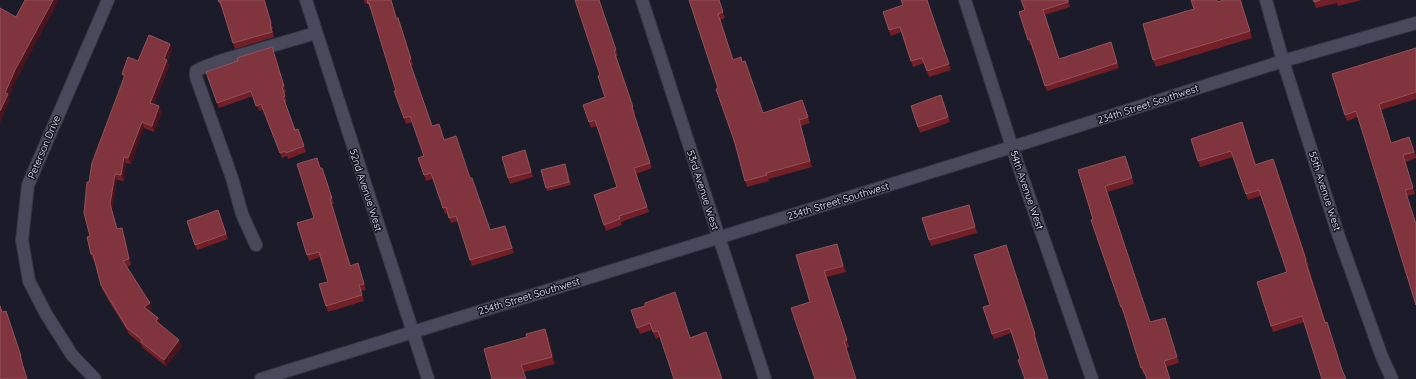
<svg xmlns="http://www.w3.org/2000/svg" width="1416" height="379" viewBox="0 0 1416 379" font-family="Quicksand,sans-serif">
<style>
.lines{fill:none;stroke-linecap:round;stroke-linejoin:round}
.service-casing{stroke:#363540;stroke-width:14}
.minor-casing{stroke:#363540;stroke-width:14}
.service{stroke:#4a495b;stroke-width:12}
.minor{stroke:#4a495b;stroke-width:12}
.wall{fill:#721f27}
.shaded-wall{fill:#4a141f}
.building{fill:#80353e;stroke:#92525b}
.labels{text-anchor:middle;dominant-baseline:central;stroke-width:3;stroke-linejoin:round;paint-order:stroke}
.street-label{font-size:10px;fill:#f0f0fa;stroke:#131220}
</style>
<rect width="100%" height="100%" fill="#1c1b2a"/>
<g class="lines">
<!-- service casing -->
<g class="service-casing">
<polyline id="service" points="256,245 242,214 232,178 196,77 196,71 204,67 223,60 316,33"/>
</g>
<!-- minor casing -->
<g class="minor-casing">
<g id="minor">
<polyline points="306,0 428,379"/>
<polyline points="642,0 765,379"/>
<polyline points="965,0 1012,147 1092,379"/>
<polyline points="1266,0 1283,61 1338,234 1382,357 1392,379"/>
<polyline points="95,379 72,355 46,314 29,281 22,240 28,185 108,0"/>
<polyline points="261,379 1012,147 1283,61 1416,23"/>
</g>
</g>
<!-- service -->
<use href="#service" class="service"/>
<!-- minor -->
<use href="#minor" class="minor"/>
</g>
<!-- wall -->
<g class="wall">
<polygon points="218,0 265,0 273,29 272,29 274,37 235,49 222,7 221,7"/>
<polygon points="364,0 391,0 397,18 400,23 413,65 411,65 432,126 444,140 471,178 490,230 505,226 514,253 472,266 458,221 451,223 447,213 445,214 433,179 426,181 418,158 424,156 412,122 406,124 394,91 396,91 371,9 370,9 368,3 365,4"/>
<polygon points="599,0 618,56 616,56 635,113 634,114 652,168 636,174 649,212 621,222 622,225 606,231 594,195 617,187 597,126 591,128 583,105 605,97 600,75"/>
<polygon points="689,0 719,0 725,18 720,20 733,60 763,113 802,100 810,123 801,126 812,167 768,179 769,181 747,187 718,88"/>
<polygon points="927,0 951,70 929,77 924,63 913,67 901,32 891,36 883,12 903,5"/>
<polygon points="1068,0 1070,7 1045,15 1059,59 1113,48 1119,68 1047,91 1031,45 1030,45 1019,12"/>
<polygon points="1241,0 1252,38 1156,67 1153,60 1194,9 1218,2"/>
<polygon points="1313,0 1362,0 1338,6 1337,3 1316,8"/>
<polygon points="170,44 172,50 167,62 169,66 154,104 162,112 154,132 144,128 131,164 126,163 124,181 117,180 112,210 117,229 124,234 131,265 127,267 152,309 149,311 158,318 160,325 182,346 166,366 143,348 141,344 129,334 103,291 101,285 94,260 93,260 91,254 89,182 124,79 122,74 138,61"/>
<polygon points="1416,48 1416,99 1381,110 1391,143 1409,137 1416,156 1416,158 1405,162 1415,194 1407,196 1358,117 1347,121 1345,115"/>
<polygon points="274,53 286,92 284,93 287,102 285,102 295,130 298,129 306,152 288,159 287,156 282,158 263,110 259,111 253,96 219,108 206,72"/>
<polygon points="941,95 950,122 920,133 911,106"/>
<polygon points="1242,122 1256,164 1273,159 1309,266 1308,266 1326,323 1330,329 1304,322 1273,332 1271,326 1287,272 1261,196 1248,200 1233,157 1200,167 1191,139"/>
<polygon points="527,156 533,177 510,184 508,178"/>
<polygon points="1127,161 1134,184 1107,192 1150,322 1165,318 1179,363 1143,374 1124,313 1123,313 1091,220 1093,219 1078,170"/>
<polygon points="566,166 571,185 547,191 541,170"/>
<polygon points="321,168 324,173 334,204 332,204 351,266 358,263 366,290 361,291 364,301 328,312 326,306 328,282 320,257 309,261 307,255 314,218"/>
<polygon points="218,210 228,239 197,250 195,245"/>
<polygon points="971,211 977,233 931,246 929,240"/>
<polygon points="837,244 846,272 827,277 849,347 846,348 856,379 815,379 810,302"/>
<polygon points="1006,245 1037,340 1036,340 1020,359 1011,333 994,339 992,334 990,305"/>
<polygon points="645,306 690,338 722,379 660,337 656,339 652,330 640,334 631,310"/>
<polygon points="6,311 23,362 22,363 27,379 0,379 2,312"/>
<polygon points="548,336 555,364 524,372 492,379"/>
</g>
<!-- shaded-wall -->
<g class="shaded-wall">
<polygon points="53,0 59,0 18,77 9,97 10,100 0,123 0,111 5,93 15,70"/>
<polygon points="170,44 172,50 167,62 169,66 152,109 150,103 164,59"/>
<polygon points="159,106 162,112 154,132 152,126"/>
<polygon points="799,120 801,126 812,167 810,161"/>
<polygon points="142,122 144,128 131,164 128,158"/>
<polygon points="124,157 126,163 124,181 121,175"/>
<polygon points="115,174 117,180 112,210 119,235 110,204"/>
<polygon points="122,228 124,234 131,265 129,259"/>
<polygon points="837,244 839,250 846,272 843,266"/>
<polygon points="150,303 152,309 146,313 144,307"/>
<polygon points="158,318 160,324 158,327 156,321"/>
<polygon points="545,329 548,336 555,364 552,357"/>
<polygon points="179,340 182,346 166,366 164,360"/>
</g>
<!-- building -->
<g class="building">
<polygon points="25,0 53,0 15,70 5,93 8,94 0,111 0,8 16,17"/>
<polygon points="218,0 264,0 271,23 270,24 272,32 233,43 220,1 219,2"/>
<polygon points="367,0 391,0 396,18 398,18 411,59 409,60 432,126 439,124 444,140 456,136 470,178 472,178 490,230 505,226 512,248 470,260 456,216 449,218 446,207 443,208 431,173 424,175 418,158 424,156 410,116 404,118 394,91 396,91 369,3 368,4"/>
<polygon points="575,0 599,0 616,50 614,51 633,107 632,108 650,163 634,168 647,207 619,216 620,219 604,225 594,195 617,187 595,120 589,122 583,105 605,97 598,76 600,75"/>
<polygon points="689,0 719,0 723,12 718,14 733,60 741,57 742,62 745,61 763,113 802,100 808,117 799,120 810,161 766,173 767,175 745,181 735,143 716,89 718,88"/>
<polygon points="901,0 927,0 949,64 927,71 922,58 911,61 900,27 889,30 883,12 903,5"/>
<polygon points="1021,0 1068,0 1068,2 1043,10 1059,59 1111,42 1117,63 1045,86 1030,39 1028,40 1019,12 1025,10"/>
<polygon points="1191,0 1217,0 1218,2 1223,0 1240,0 1250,31 1153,60 1143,24 1194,9"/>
<polygon points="1313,0 1320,0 1314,2"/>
<polygon points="149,35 170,44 164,59 167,60 150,103 159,106 152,126 142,122 128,158 124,157 121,175 115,174 110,204 117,229 122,228 129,259 123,261 150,303 144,307 158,318 156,321 179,340 164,360 141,342 142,340 127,328 101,285 93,254 91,254 87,237 90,236 84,213 87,182 89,182 92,163 125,75 122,74 128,57 138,61"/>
<polygon points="272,47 284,86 282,87 285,96 283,97 295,130 298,129 304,146 286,153 285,151 280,153 261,104 256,106 251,91 217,103 206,72 238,61 237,58"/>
<polygon points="1416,48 1416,92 1379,104 1391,143 1409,137 1414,152 1403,155 1413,188 1405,190 1416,224 1416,305 1356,111 1345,115 1332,74"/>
<polygon points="941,95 948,117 918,127 911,106"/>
<polygon points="1242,122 1255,165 1273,159 1306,260 1305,260 1325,323 1327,322 1342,370 1346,379 1322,379 1302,316 1271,326 1257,282 1287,272 1259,190 1246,194 1231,151 1198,161 1191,139"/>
<polygon points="525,150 531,172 508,178 502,157"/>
<polygon points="1125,156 1132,178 1105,186 1150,322 1165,318 1177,357 1164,361 1170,379 1147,379 1142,367 1141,368 1122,307 1121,307 1091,220 1093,219 1078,170"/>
<polygon points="317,158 320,168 322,168 332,198 330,199 350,266 358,263 364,284 359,285 362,295 326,306 319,284 328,282 319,252 307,255 297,223 314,218 297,164"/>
<polygon points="565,164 569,182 546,188 541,170"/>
<polygon points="969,205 975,227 929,240 922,218"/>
<polygon points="218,210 226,234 195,245 187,221"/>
<polygon points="837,244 843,266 824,271 847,340 844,341 856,379 815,379 791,308 810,302 796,255"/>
<polygon points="1006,245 1035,334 1034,335 1048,379 1025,379 1018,360 1020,359 1010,328 992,334 983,307 990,305 974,255"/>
<polygon points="675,292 690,338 706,332 722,379 674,379 658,331 653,332 650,323 637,328 631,310 645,306 645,303"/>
<polygon points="0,306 2,312 6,311 21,356 20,356 27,379 0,379"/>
<polygon points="545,329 552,357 521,365 526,379 492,379 484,349 527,337 526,334"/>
</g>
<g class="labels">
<!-- street labels -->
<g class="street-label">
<text transform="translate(1148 104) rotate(-18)">234th Street Southwest</text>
<text transform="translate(44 147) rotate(-67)">Peterson Drive</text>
<text transform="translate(366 190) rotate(72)">52nd Avenue West</text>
<text transform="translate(703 190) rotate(72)">53rd Avenue West</text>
<text transform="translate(1027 190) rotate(71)">54th Avenue West</text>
<text transform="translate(1325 191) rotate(72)">55th Avenue West</text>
<text transform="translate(838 201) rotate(-17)">234th Street Southwest</text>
<text transform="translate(529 296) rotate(-17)">234th Street Southwest</text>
</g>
</g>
</svg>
